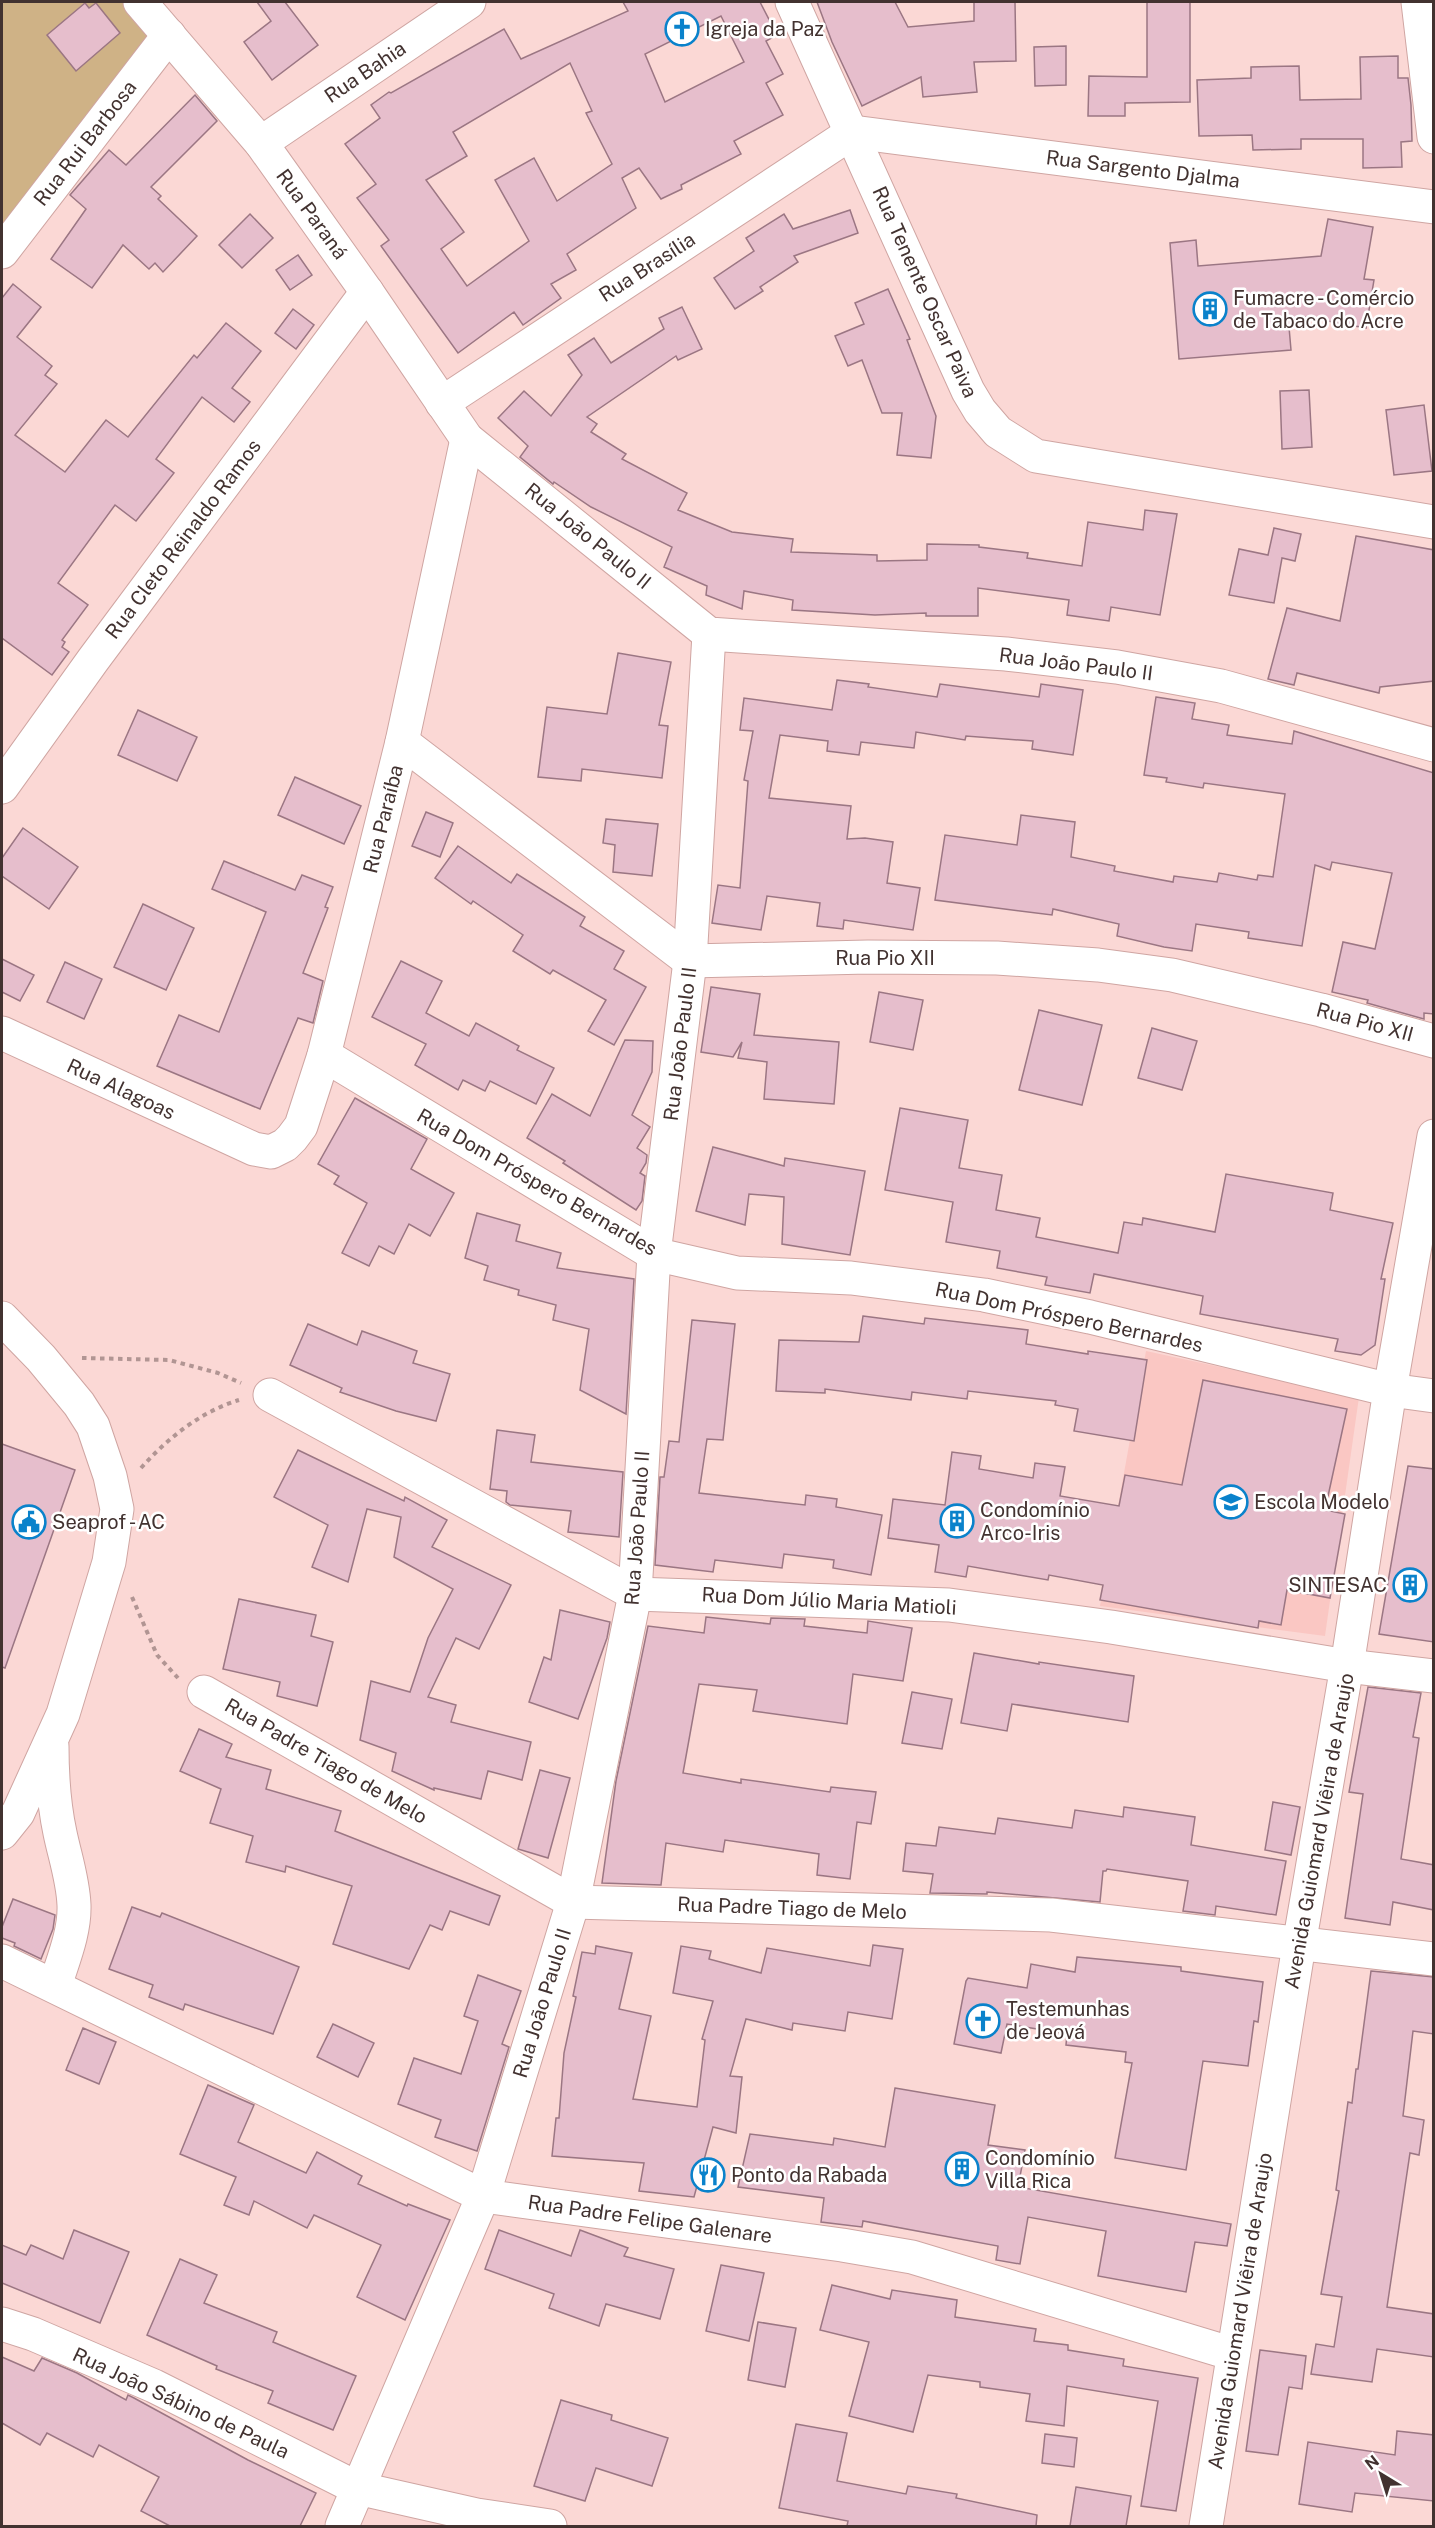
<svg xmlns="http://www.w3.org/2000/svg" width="1435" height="2528" viewBox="0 0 1435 2528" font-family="'Public Sans',sans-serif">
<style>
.built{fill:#fac7c3}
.green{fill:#cfb286}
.building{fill:#e6becc;stroke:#9b7683;stroke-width:1.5;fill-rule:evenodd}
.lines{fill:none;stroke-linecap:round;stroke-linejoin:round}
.minor-casing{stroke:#cfa5a2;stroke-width:35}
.path{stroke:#b19593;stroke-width:4;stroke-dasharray:4.5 4.5;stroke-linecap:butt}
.minor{stroke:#fff;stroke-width:33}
.labels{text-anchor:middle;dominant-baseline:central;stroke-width:5;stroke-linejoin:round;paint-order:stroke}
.poi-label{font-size:20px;fill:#423230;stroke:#fff;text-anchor:start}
.street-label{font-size:20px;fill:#423230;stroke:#fff}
</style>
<rect width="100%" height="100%" fill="#fbd8d5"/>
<!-- built -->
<polygon class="built" points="1146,1351 1359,1397 1325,1636 1100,1606"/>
<!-- green -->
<polygon class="green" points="2,2 128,2 155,32 2,232"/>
<!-- building -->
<g class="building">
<polygon points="257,2 285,2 318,45 272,80 244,42 271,21"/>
<path d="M623,2H760L777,35L766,41L783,74L766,83L783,115L734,141L741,154L681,185L682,189L661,199L639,168L622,178L636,208L567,254L576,270L551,284L561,298L523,325L514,312L458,353L381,246L389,240L357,198L376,184L345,144L380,118L371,105L389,92L391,93L504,29L521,59L628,11ZM721,16L744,62L665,102L645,54ZM570,63L592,111L586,113L612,164L557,201L534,158L495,180L529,241L467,286L441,249L464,232L426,180L467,156L453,132Z"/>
<polygon points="817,2 895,2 908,27 974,21 974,2 1015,2 1016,61 974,62 977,92 923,97 921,77 862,106 832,42"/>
<polygon points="1147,2 1190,2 1190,102 1125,103 1125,116 1088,116 1089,76 1147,77"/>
<polygon points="85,3 89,8 96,3 120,33 76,71 47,35"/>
<polygon points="1066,46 1066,85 1035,86 1034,47"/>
<polygon points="1398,56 1398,78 1408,78 1411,105 1412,141 1401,142 1402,167 1363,168 1363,139 1301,139 1301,149 1253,150 1252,135 1199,136 1197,80 1251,78 1251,67 1299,66 1300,100 1361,99 1360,57"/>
<polygon points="195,95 217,121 151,187 161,196 158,199 197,236 163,272 155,263 149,269 123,245 92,288 51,259 86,209 70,195 109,150 126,165"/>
<polygon points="850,210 858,233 794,256 798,262 760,287 763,291 735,309 714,278 754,251 746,238 784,214 793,229"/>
<polygon points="250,214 273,238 242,268 219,245"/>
<polygon points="1328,219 1373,227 1364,279 1374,280 1366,328 1306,317 1307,325 1289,327 1291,350 1179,359 1170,243 1196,240 1198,266 1321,256"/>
<polygon points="298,255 312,275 290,290 276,270"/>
<polygon points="13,284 41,307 17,337 52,366 45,375 57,384 15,435 65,472 106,420 128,437 194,355 197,358 226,323 261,351 232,388 250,402 234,422 202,397 156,459 174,473 136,521 115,505 58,583 88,605 62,640 65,642 62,647 69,652 52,675 2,638 2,298"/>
<polygon points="888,289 910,339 907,340 936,416 931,458 897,455 902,413 882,413 862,360 848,366 835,336 864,324 855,303"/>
<polygon points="682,307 702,349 678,360 676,356 587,417 597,424 591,432 626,454 622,459 687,493 678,510 732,532 793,539 791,552 877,555 877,561 927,560 927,544 979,545 979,547 1028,553 1027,558 1082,566 1088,522 1143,530 1145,510 1177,514 1160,615 1111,607 1109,621 1067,615 1069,600 978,588 978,616 926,616 926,613 875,615 792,610 793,600 744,591 742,609 706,595 707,586 664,567 672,547 591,507 554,482 553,484 520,457 528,446 498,418 524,391 551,416 582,375 568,355 594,338 611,363 664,329 659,318"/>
<polygon points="293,309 314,325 296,349 275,333"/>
<polygon points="1309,390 1312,447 1282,449 1280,391"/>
<polygon points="1424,405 1432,471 1394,475 1386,410"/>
<polygon points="1274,528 1301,534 1295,561 1282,558 1274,603 1229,595 1239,549 1268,555"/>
<polygon points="1356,536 1434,550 1434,681 1380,687 1379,693 1297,673 1294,685 1268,679 1287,608 1340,621"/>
<polygon points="618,653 671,662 659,725 668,726 662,778 582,769 581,781 538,777 547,707 607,714"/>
<polygon points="837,680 869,684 868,687 937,697 940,684 1039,697 1041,684 1083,690 1073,755 1032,749 1033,741 966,736 965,740 916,732 914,748 861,742 859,755 827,751 828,741 780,735 769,798 851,806 847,839 865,838 893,842 887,883 920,888 913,930 844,920 843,929 817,926 820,903 767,896 761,930 712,923 718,885 740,888 748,781 744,780 753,731 740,730 744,698 832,710"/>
<polygon points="1156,697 1195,703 1192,719 1229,725 1227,735 1292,744 1294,731 1434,773 1434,1014 1424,1013 1424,1019 1367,1003 1368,1000 1332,992 1343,942 1375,949 1392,873 1332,862 1330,870 1315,865 1302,946 1248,938 1249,932 1196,924 1192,951 1164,947 1117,936 1119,924 1053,909 1052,915 935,900 945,835 1017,845 1021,815 1075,822 1071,857 1115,866 1114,871 1173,882 1174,876 1217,882 1219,873 1257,880 1258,875 1273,877 1285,794 1204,783 1203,788 1166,782 1167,778 1144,775"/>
<polygon points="138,710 197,737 177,781 118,755"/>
<polygon points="295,777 361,806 344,844 278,815"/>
<polygon points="426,812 453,823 440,857 412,846"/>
<polygon points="606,819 658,824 652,876 613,872 615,845 603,843"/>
<polygon points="23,828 78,867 49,909 2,876 2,858"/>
<polygon points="458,846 511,883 517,874 585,917 580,926 624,951 614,969 646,987 614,1045 588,1031 606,1000 553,970 550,974 513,951 523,935 473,901 471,904 435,878"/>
<polygon points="224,861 295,890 302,875 333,887 325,907 328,908 303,973 323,981 313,1023 298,1018 260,1109 157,1066 179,1015 219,1032 266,912 212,889"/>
<polygon points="143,904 194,928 166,990 114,967"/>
<polygon points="2,959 34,975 20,1001 2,992"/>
<polygon points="401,961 442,981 426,1013 469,1036 476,1023 519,1046 517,1050 554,1068 536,1104 490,1081 485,1091 463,1080 458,1090 415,1065 426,1044 372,1017"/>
<polygon points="65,962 102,979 84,1019 47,1002"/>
<polygon points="711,987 760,994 754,1035 839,1042 834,1104 764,1099 767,1062 738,1058 742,1042 733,1057 701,1052"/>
<polygon points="879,992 923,1000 913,1050 870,1042"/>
<polygon points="1039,1010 1102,1025 1082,1105 1019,1090"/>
<polygon points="1152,1028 1197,1041 1182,1090 1138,1078"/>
<polygon points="625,1040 653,1041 652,1072 632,1115 650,1127 637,1148 647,1155 646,1163 640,1173 645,1176 642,1201 636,1210 563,1163 565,1161 527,1138 552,1094 590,1116"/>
<polygon points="355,1098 427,1139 411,1169 454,1193 430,1236 409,1224 394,1254 379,1246 369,1266 342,1253 367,1203 334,1184 339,1176 318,1164"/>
<polygon points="900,1108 968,1120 959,1168 1002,1175 996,1210 1040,1218 1036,1237 1118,1253 1124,1222 1142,1225 1143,1218 1215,1232 1226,1174 1333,1193 1330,1210 1393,1223 1381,1279 1385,1279 1375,1345 1361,1355 1335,1351 1338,1339 1200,1314 1203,1296 1094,1274 1090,1293 1045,1285 1047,1277 997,1268 1000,1251 946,1242 953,1202 885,1190"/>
<polygon points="713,1147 784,1166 785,1158 865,1171 850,1255 782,1244 784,1197 749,1194 745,1225 696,1211"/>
<polygon points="477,1213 520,1225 516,1241 561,1253 557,1268 634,1279 626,1414 580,1390 589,1329 553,1320 556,1305 518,1295 519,1290 484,1280 488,1266 465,1258"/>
<polygon points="863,1316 924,1324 925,1318 1028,1330 1026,1344 1088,1354 1088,1351 1147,1360 1134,1441 1074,1431 1078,1409 1055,1405 1056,1401 968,1391 967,1399 912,1392 911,1400 825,1389 825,1393 776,1391 779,1340 859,1342"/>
<polygon points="692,1320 735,1324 723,1440 707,1439 699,1493 805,1505 806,1495 837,1499 836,1507 882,1515 871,1575 833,1568 834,1560 784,1554 782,1568 715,1560 713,1572 655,1565 660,1477 664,1477 669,1441 679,1442"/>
<polygon points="308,1324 357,1345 362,1331 417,1351 413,1363 450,1374 436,1421 396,1411 340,1392 342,1388 290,1365"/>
<polygon points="1203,1380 1347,1409 1325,1510 1345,1514 1330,1598 1287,1590 1281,1625 1259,1621 1258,1628 1100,1600 1103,1585 1049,1575 1048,1580 968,1566 966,1577 935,1572 939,1545 888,1538 893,1499 945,1505 952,1452 981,1456 979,1469 1033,1478 1035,1463 1065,1467 1060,1496 1119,1506 1125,1475 1182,1485"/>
<polygon points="497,1430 535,1435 531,1462 623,1472 619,1537 568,1532 571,1511 510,1505 506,1502 507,1491 490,1489"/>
<polygon points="2,1444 75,1470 5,1668 2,1667"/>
<polygon points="298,1450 404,1501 405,1497 447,1520 432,1547 511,1585 479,1649 456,1638 428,1697 456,1705 451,1722 531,1742 522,1780 488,1771 481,1799 434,1788 434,1790 392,1771 396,1753 360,1740 371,1681 410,1692 428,1638 453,1589 394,1557 401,1517 367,1509 348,1582 312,1567 328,1525 274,1497"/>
<polygon points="1408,1466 1434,1469 1434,1642 1379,1634"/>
<polygon points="239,1599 316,1615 311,1636 333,1642 317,1706 277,1696 280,1682 223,1669"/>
<polygon points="560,1610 610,1622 607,1638 578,1719 529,1702 544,1657 551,1660"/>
<polygon points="706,1617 770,1624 771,1618 805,1619 804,1626 867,1633 868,1621 912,1628 903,1681 853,1674 847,1724 753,1711 757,1690 699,1684 683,1773 741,1783 741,1779 830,1792 831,1787 876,1792 871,1824 857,1822 850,1879 817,1875 819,1854 725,1840 723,1852 666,1843 661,1885 602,1883 616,1781 648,1626 704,1633"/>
<polygon points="974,1653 1039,1664 1039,1662 1134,1676 1128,1722 1012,1704 1007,1731 961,1723"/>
<polygon points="1368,1687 1421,1693 1413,1737 1419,1738 1401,1859 1434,1865 1434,1910 1393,1902 1390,1925 1345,1918 1363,1794 1349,1792"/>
<polygon points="912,1692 952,1699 942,1749 902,1743"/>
<polygon points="199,1729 232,1744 226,1757 271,1770 266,1789 341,1811 335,1831 500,1896 489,1925 450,1911 442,1930 430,1925 409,1969 333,1944 352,1886 286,1866 285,1872 246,1862 253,1836 210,1823 221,1789 180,1771"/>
<polygon points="540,1770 570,1778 548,1858 518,1849"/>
<polygon points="1273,1802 1300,1807 1291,1855 1265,1850"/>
<polygon points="1124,1807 1195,1817 1191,1845 1286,1861 1276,1915 1216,1906 1215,1915 1183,1911 1188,1881 1107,1869 1106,1871 1103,1871 1100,1902 987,1892 987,1894 930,1893 933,1874 903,1871 906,1843 936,1846 939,1827 995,1834 998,1818 1072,1828 1075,1810 1123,1817"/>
<polygon points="13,1899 55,1915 53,1929 41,1959 14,1946 15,1943 2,1938 2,1927"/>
<polygon points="132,1907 160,1917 162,1913 299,1967 273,2034 185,2004 183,2010 149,1997 153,1985 109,1969"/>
<polygon points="873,1945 903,1949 892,2019 848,2012 845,2031 793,2023 792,2030 746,2019 730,2076 742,2077 736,2133 713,2127 694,2197 639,2191 644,2163 552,2156 556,2118 559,2118 564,2053 576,1997 573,1996 582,1952 595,1954 596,1946 632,1953 619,2009 651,2016 633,2099 697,2107 705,2040 702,2039 713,2001 673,1993 681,1946 711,1951 709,1959 761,1973 767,1948 870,1966"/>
<polygon points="1077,1957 1181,1967 1181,1971 1263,1982 1258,2022 1254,2021 1248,2066 1203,2061 1186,2170 1115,2158 1132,2063 1125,2062 1126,2052 1066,2045 1067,2034 1007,2024 1001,2053 954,2044 966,1981 968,1978 1027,1988 1031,1964 1075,1972"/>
<polygon points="1371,1971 1434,1977 1434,2034 1413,2031 1403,2116 1424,2120 1419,2155 1410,2153 1387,2307 1434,2314 1434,2357 1377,2349 1372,2382 1311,2374 1316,2344 1334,2347 1342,2297 1321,2294 1339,2191 1336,2190 1348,2102 1352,2103 1356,2069 1358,2069"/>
<polygon points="478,1975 521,1991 502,2044 509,2047 477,2151 435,2137 441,2120 398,2104 414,2058 461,2074 478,2021 464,2016"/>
<polygon points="333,2024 374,2043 358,2077 317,2057"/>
<polygon points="83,2028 116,2042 99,2084 66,2070"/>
<polygon points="208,2085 254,2105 238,2142 306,2173 317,2152 362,2176 358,2184 407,2206 408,2204 450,2220 405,2320 357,2297 381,2245 314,2215 307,2228 254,2201 249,2215 224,2205 236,2177 180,2154"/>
<polygon points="895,2088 995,2105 988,2145 1025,2150 1018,2187 1231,2224 1227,2246 1195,2242 1186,2292 1098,2276 1106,2231 1028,2217 1020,2264 996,2260 998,2246 863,2221 862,2227 821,2222 824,2198 738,2187 750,2134 833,2145 834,2138 885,2147"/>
<polygon points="74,2230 129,2252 100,2323 2,2283 2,2245 26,2255 31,2245 63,2259"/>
<polygon points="499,2230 571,2256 580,2230 628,2248 624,2256 674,2269 660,2319 606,2304 599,2326 549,2308 554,2294 485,2269"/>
<polygon points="180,2259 217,2275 204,2303 277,2332 273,2342 356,2376 333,2430 268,2403 273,2391 216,2369 217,2366 147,2335"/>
<polygon points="721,2265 764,2273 749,2341 706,2331"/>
<polygon points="832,2285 890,2299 892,2290 957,2300 955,2317 1036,2329 1034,2341 1068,2345 1068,2350 1124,2359 1123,2366 1198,2378 1176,2511 1141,2506 1158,2401 1067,2386 1064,2426 1026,2421 1030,2394 980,2387 980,2382 928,2375 913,2432 849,2416 869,2342 820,2330"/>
<polygon points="758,2322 796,2328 785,2387 748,2380"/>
<polygon points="1260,2350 1306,2356 1302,2389 1289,2387 1278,2455 1246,2451"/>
<polygon points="2,2357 34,2371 42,2358 77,2373 126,2400 128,2395 134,2398 248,2460 316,2493 300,2526 170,2526 141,2511 159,2477 99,2445 93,2457 47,2433 40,2445 2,2423"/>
<polygon points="561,2400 612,2415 611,2420 668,2438 652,2486 596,2468 585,2501 534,2486"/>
<polygon points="796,2424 847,2433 837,2481 906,2494 908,2486 957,2494 956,2498 1037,2515 1036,2526 847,2526 848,2521 779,2508"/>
<polygon points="1397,2431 1434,2435 1434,2501 1355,2493 1352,2512 1299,2504 1308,2442 1395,2455"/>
<polygon points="1045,2434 1077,2438 1074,2467 1042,2463"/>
<polygon points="1076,2487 1131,2496 1126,2526 1070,2526"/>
</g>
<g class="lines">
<!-- minor casing -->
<g class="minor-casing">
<g id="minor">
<polyline points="140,2 261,143 367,292 467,439 709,634 1006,654 1117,667 1221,686 1434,745"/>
<polyline points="792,2 968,391 980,411 998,432 1036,456 1434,522"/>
<polyline points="1418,2 1434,137"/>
<polyline points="261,143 469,2"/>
<polyline points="2,252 169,35"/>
<polyline points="442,403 853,132 1434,207"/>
<polyline points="402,742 690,961 868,957 997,958 1098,965 1172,975 1321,1010 1434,1041"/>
<polyline points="2,787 93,660 367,292"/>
<polyline points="2,1033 254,1149 271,1152 285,1145 292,1138 301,1126 324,1055 402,742 467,439"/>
<polyline points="324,1055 654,1254 737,1273 851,1278 984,1295 1090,1317 1390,1390 1434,1396"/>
<polyline points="2,1318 41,1358 79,1404 93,1426 110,1476 117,1509 109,1562 63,1714 18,1813 2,1833"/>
<polyline points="270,1395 635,1594 949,1605 1111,1627 1347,1666 1434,1676"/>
<polyline points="204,1692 573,1902 1051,1915 1434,1959"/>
<path d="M52,1746C52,1775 54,1805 60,1833C65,1857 73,1880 74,1905C75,1932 63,1960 55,1986"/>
<polyline points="2,1961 483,2196 842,2245 912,2257 1233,2354"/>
<polyline points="2,2324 33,2334 154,2386 357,2488 477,2515 550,2526"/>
<polyline points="342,2526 483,2196 573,1902 635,1594 654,1254 690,961 709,634"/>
<polyline points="1206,2526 1299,1945 1347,1666 1390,1390 1434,1136"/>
</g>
</g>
<!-- path -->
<g class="path">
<polyline points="82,1358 169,1360 218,1373 241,1383"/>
<path d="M141,1468C168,1438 200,1412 239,1400"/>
<polyline points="132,1597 157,1655 178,1678"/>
</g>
<!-- minor -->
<use href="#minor" class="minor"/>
</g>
<!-- icons -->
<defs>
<g id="church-ring" transform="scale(1.725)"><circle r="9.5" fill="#fff" stroke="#0a82cb" stroke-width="1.5"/><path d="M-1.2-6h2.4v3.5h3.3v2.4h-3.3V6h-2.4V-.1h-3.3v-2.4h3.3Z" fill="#0a82cb"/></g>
<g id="building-ring" transform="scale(1.725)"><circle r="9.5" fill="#fff" stroke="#0a82cb" stroke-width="1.5"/><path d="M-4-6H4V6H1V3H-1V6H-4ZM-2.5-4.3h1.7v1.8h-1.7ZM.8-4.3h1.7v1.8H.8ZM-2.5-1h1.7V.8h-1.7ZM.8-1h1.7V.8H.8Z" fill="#0a82cb"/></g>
<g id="school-ring" transform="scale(1.725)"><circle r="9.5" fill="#fff" stroke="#0a82cb" stroke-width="1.5"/><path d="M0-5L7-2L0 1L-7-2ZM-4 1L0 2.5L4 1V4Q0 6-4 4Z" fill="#0a82cb"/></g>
<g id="civic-ring" transform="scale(1.725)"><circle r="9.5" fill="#fff" stroke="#0a82cb" stroke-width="1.5"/><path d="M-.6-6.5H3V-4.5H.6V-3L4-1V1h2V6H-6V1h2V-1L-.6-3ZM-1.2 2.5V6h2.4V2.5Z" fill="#0a82cb"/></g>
<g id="restaurant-ring" transform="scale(1.725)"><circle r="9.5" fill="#fff" stroke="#0a82cb" stroke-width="1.5"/><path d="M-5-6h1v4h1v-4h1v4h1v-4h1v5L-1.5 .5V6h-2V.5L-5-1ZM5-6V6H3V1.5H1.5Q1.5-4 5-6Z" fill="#0a82cb"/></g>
</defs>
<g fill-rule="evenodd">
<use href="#church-ring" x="682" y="29"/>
<use href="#building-ring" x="1210" y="309"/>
<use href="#school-ring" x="1231" y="1502"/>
<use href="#building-ring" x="957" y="1521"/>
<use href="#civic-ring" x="29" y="1522"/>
<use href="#building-ring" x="1410" y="1585"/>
<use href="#church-ring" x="983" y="2021"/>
<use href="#building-ring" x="962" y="2169"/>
<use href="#restaurant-ring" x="708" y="2175"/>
</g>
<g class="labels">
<!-- poi labels -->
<g class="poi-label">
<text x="705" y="29">Igreja da Paz</text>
<text x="1233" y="298">Fumacre - Comércio<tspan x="1233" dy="23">de Tabaco do Acre</tspan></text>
<text x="1254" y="1502">Escola Modelo</text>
<text x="980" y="1510">Condomínio<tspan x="980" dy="23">Arco-Iris</tspan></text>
<text x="52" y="1522">Seaprof - AC</text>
<text x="1387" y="1585" text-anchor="end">SINTESAC</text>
<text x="1006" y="2009">Testemunhas<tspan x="1006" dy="23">de Jeová</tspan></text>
<text x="985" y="2158">Condomínio<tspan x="985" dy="23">Villa Rica</tspan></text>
<text x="731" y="2175">Ponto da Rabada</text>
</g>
<!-- street labels -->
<g class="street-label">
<text transform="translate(365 72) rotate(-34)">Rua Bahia</text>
<text transform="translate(85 143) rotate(-52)">Rua Rui Barbosa</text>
<text transform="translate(1143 169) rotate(7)">Rua Sargento Djalma</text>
<text transform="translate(312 214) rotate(54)">Rua Paraná</text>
<text transform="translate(647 267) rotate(-33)">Rua Brasília</text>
<text transform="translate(925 292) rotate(66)">Rua Tenente Oscar Paiva</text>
<text transform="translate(588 536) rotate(39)">Rua João Paulo II</text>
<text transform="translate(183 539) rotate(-53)">Rua Cleto Reinaldo Ramos</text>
<text transform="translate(1076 664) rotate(7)">Rua João Paulo II</text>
<text transform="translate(383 819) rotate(-76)">Rua Paraíba</text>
<text x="885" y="958">Rua Pio XII</text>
<text transform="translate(1365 1022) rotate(15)">Rua Pio XII</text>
<text transform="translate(680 1044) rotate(-83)">Rua João Paulo II</text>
<text transform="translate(121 1089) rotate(25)">Rua Alagoas</text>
<text transform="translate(537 1182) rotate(30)">Rua Dom Próspero Bernardes</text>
<text transform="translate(1069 1317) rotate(12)">Rua Dom Próspero Bernardes</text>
<text transform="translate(637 1528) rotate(-86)">Rua João Paulo II</text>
<text transform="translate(829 1601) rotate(3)">Rua Dom Júlio Maria Matioli</text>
<text transform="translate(326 1761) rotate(30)">Rua Padre Tiago de Melo</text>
<text transform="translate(1319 1831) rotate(-80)">Avenida Guiomard Viêira de Araujo</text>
<text transform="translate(792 1908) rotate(2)">Rua Padre Tiago de Melo</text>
<text transform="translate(542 2003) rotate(-73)">Rua João Paulo II</text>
<text transform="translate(650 2219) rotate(8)">Rua Padre Felipe Galenare</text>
<text transform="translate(1240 2311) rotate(-81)">Avenida Guiomard Viêira de Araujo</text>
<text transform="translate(181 2403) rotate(25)">Rua João Sábino de Paula</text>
</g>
</g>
<!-- border -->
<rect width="1435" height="2528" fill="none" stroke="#423230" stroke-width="6"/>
<!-- north arrow -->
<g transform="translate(1381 2474) rotate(322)" stroke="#ffffff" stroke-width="4.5" paint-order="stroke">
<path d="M0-4.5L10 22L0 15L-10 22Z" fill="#423230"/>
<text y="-9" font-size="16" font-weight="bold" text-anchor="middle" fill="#423230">N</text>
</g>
</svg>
